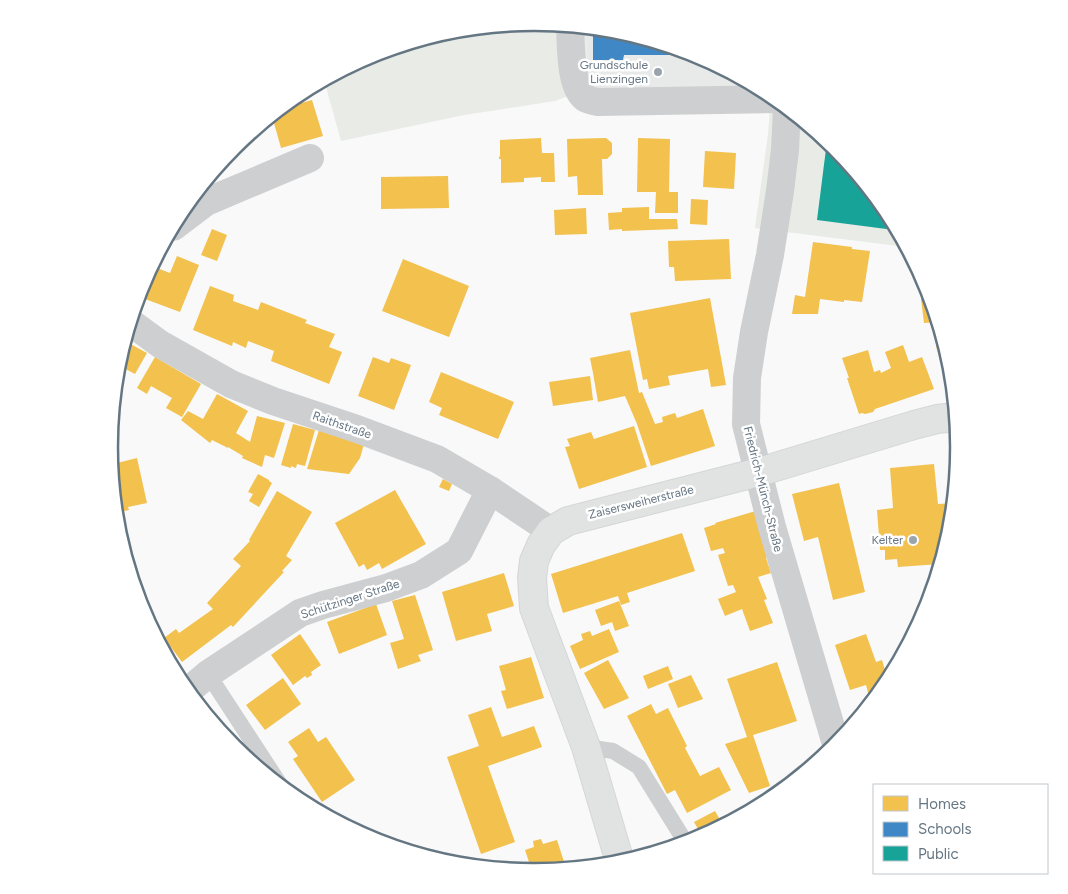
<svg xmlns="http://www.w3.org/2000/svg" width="1068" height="894" viewBox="0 0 1068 894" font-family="Figtree,sans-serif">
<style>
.built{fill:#e8e9e9}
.green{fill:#e8ebe6}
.homes{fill:#f2c14e}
.schools{fill:#3f88c5}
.public{fill:#17a398}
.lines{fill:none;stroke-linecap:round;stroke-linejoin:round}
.secondary-casing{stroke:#d5d6d7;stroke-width:30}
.lane{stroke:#cecfd0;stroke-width:16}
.street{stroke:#cecfd0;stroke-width:28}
.secondary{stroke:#e1e2e2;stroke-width:28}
.poi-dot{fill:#99a4ac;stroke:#fff;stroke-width:2}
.labels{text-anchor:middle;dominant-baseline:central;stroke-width:5;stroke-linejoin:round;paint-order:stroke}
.poi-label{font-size:12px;fill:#657683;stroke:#fff;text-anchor:end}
.street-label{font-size:12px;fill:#657683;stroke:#fff}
.rim{fill:none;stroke:#657683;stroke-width:2.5}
</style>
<rect width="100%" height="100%" fill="#f9f9f9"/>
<!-- built -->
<polygon class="built" points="586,28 617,31 697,55 765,92 587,89"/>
<!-- green -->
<g class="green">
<polygon points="534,23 586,28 587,89 555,101 464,115 341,141 324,80 372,55 451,31"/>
<polygon points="771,95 834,147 887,211 906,247 755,228 768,134"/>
</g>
<!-- homes -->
<g class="homes">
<polygon points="312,100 323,136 281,148 272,116 280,109"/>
<polygon points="541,138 542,153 554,153 555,182 541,182 541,177 524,178 524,182 501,183 501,159 499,159 499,156 500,157 500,140"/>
<polygon points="606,138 612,143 612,154 607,159 602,159 603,195 578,195 577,176 568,177 567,139"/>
<polygon points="638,138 670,139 669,192 678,192 678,213 655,213 656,192 637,192"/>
<polygon points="705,151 736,153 734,189 703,187"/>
<polygon points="448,176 449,208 381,209 381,177"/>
<polygon points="691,199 708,200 707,225 690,224"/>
<polygon points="649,207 649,219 677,219 678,229 622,231 622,229 609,230 608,213 622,212 622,208"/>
<polygon points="586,208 587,234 555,235 554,210"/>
<polygon points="212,229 227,235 217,261 201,255"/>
<polygon points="729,239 731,279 675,281 674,267 669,267 668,241"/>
<polygon points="813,242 852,247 852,249 870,251 862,302 844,300 844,302 820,299 818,314 792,314 795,295 805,297"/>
<polygon points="177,256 199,265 180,312 145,299 157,268 170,273"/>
<polygon points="403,259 469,286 449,337 382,311"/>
<polygon points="210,286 234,295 233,301 258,310 261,302 307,320 305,323 335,334 329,347 342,352 329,384 271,361 274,351 248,341 246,348 233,342 232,346 193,330"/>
<polygon points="710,298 726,385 711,387 708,369 668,376 670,385 649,389 647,379 643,380 630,313"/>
<polygon points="930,298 938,322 924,323 921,299"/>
<polygon points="125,341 147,353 135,374 118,365"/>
<polygon points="944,344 951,369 943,371 936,346"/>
<polygon points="903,345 909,362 922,357 934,389 875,409 873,412 865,414 862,413 859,414 847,378 849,378 842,358 868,350 874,372 880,370 881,373 891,368 885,352"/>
<polygon points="630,350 639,393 642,392 655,424 663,422 662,417 675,413 677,418 703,409 715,446 651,466 637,424 625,396 598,402 593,373 590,358"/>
<polygon points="155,357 201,384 182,417 166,408 172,398 151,386 147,394 137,388"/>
<polygon points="373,357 389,363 391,358 411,365 394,410 358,396"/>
<polygon points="441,372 514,402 498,439 439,415 442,408 429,402"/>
<polygon points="590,376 593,400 553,406 549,382"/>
<polygon points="217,394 248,411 236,433 250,442 257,416 285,423 274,458 265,455 262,467 242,458 243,456 228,447 228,448 212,440 210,443 181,420 188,411 203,419"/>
<polygon points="293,424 315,430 305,466 297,464 296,468 291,466 291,468 281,465"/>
<polygon points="634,426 647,467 579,489 565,447 570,446 567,439 591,432 594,439"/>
<polygon points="319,430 364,444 360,458 349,474 307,469"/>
<polygon points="116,458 117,463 137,458 147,503 128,507 129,510 116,513 111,459"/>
<polygon points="934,464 938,504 953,503 950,530 940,564 898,567 897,559 885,560 885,550 880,550 877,510 893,508 890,468"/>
<polygon points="258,474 269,480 269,481 272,483 259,507 249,501 253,494 248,492"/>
<polygon points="443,479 452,484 449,491 439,487"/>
<polygon points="839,483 865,592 833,600 818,537 804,541 792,494"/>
<polygon points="395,490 426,544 382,569 379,563 367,570 364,564 359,567 335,523"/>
<polygon points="277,491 312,512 286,556 292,560 282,571 284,572 233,627 231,625 182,662 164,638 176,629 179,633 213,609 207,603 241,566 233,559 250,541 249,540"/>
<polygon points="759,510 772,556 766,558 771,573 758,577 767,599 764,600 773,623 750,631 742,609 725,616 718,599 736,592 733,585 728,586 718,555 725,553 723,548 711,551 704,528 716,524 715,523"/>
<polygon points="682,533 695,571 627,593 630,602 621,605 618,596 563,613 551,574"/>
<polygon points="504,573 514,606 487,614 492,631 456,641 442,592"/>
<polygon points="415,595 433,650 418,655 421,661 398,669 390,643 404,639 392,601"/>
<polygon points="619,601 629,626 615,631 612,622 601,626 595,610"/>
<polygon points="376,604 387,635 339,654 327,622"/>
<polygon points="609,629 619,652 580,669 570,646 583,640 581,634 590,631 592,636"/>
<polygon points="300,634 321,665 311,672 312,675 307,678 305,676 293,685 271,655"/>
<polygon points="866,634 876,662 882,660 888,680 878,693 869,696 866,685 850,690 835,645"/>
<polygon points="531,657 544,698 507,709 501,691 506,690 499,666"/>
<polygon points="608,660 629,698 604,709 584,673"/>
<polygon points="777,662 797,721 753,735 770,786 749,793 725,744 747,737 727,679"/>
<polygon points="668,666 673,679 648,689 643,676"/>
<polygon points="691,675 703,699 678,708 668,684"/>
<polygon points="283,678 301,704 265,730 246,705"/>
<polygon points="651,704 656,714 668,708 687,746 685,748 700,776 719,767 731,790 687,813 675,790 667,794 627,716"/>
<polygon points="491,707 502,737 534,726 542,747 488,766 515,842 481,854 447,757 479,746 468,715"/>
<polygon points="309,728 318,742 326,737 355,780 322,802 293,759 298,756 288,742"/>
<polygon points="715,811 723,825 702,836 694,822"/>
<polygon points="541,839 543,844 557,840 566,868 532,871 525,850 534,847 533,841"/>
</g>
<!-- schools -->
<polygon class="schools" points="593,28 617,31 695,55 624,55 623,60 593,60"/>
<!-- public -->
<polygon class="public" points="827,141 834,147 887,211 895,225 894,230 817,220"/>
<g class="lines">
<!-- secondary casing -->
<g class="secondary-casing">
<polyline id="secondary" points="620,862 586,747 534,608 532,578 534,561 541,545 551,531 568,521 759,472 914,425 937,419 956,417"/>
</g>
<!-- lane -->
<g class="lane">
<polyline points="208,674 281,786"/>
<polyline points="586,747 613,751 639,767 686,843"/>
</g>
<!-- street -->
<g class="street">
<path d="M570,26C571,44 570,83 583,96C586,100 593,101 598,102L776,99"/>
<polyline points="787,109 785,150 780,191 770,255 754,332 747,378 746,424 772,527 836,744"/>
<polyline points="173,227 206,202 310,158"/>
<polyline points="130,322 160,344 231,384 273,401 357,429 437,459 490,490 551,531"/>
<polyline points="188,691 208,674 300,613 323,605 386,588 421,575 459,551 490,490"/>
</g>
<!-- secondary -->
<use href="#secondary" class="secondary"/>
</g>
<!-- markers -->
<g class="poi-dot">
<circle cx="658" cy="72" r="5"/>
<circle cx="913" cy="540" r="5"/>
</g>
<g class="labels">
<!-- poi labels -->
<g class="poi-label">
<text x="648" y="65">Grundschule<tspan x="648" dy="14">Lienzingen</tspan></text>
<text x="903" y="540">Kelter</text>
</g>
<!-- street labels -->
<g class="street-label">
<text transform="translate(342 425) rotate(19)">Raithstraße</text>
<text transform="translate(763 489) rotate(76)">Friedrich-Münch-Straße</text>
<text transform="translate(641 502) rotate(-14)">Zaisersweiherstraße</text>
<text transform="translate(350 599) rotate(-18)">Schützinger Straße</text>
</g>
</g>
<!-- crop -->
<path d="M0 0H1068V894H0ZM118 447a416 416 0 1 1 832 0a416 416 0 1 1-832 0Z" fill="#fff" fill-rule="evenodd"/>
<path class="rim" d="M118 447a416 416 0 1 1 832 0a416 416 0 1 1-832 0Z"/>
<!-- legend -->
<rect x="873" y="784" width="175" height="90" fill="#ffffff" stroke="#c1c8cd"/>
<rect x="883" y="796" width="25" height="15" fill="#f2c14e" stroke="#c1c8cd"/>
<text x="918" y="809" font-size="15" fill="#657683">Homes</text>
<rect x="883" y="822" width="25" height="15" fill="#3f88c5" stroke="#c1c8cd"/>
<text x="918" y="834" font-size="15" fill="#657683">Schools</text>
<rect x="883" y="846" width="25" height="15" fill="#17a398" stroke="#c1c8cd"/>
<text x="918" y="859" font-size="15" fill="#657683">Public</text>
</svg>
